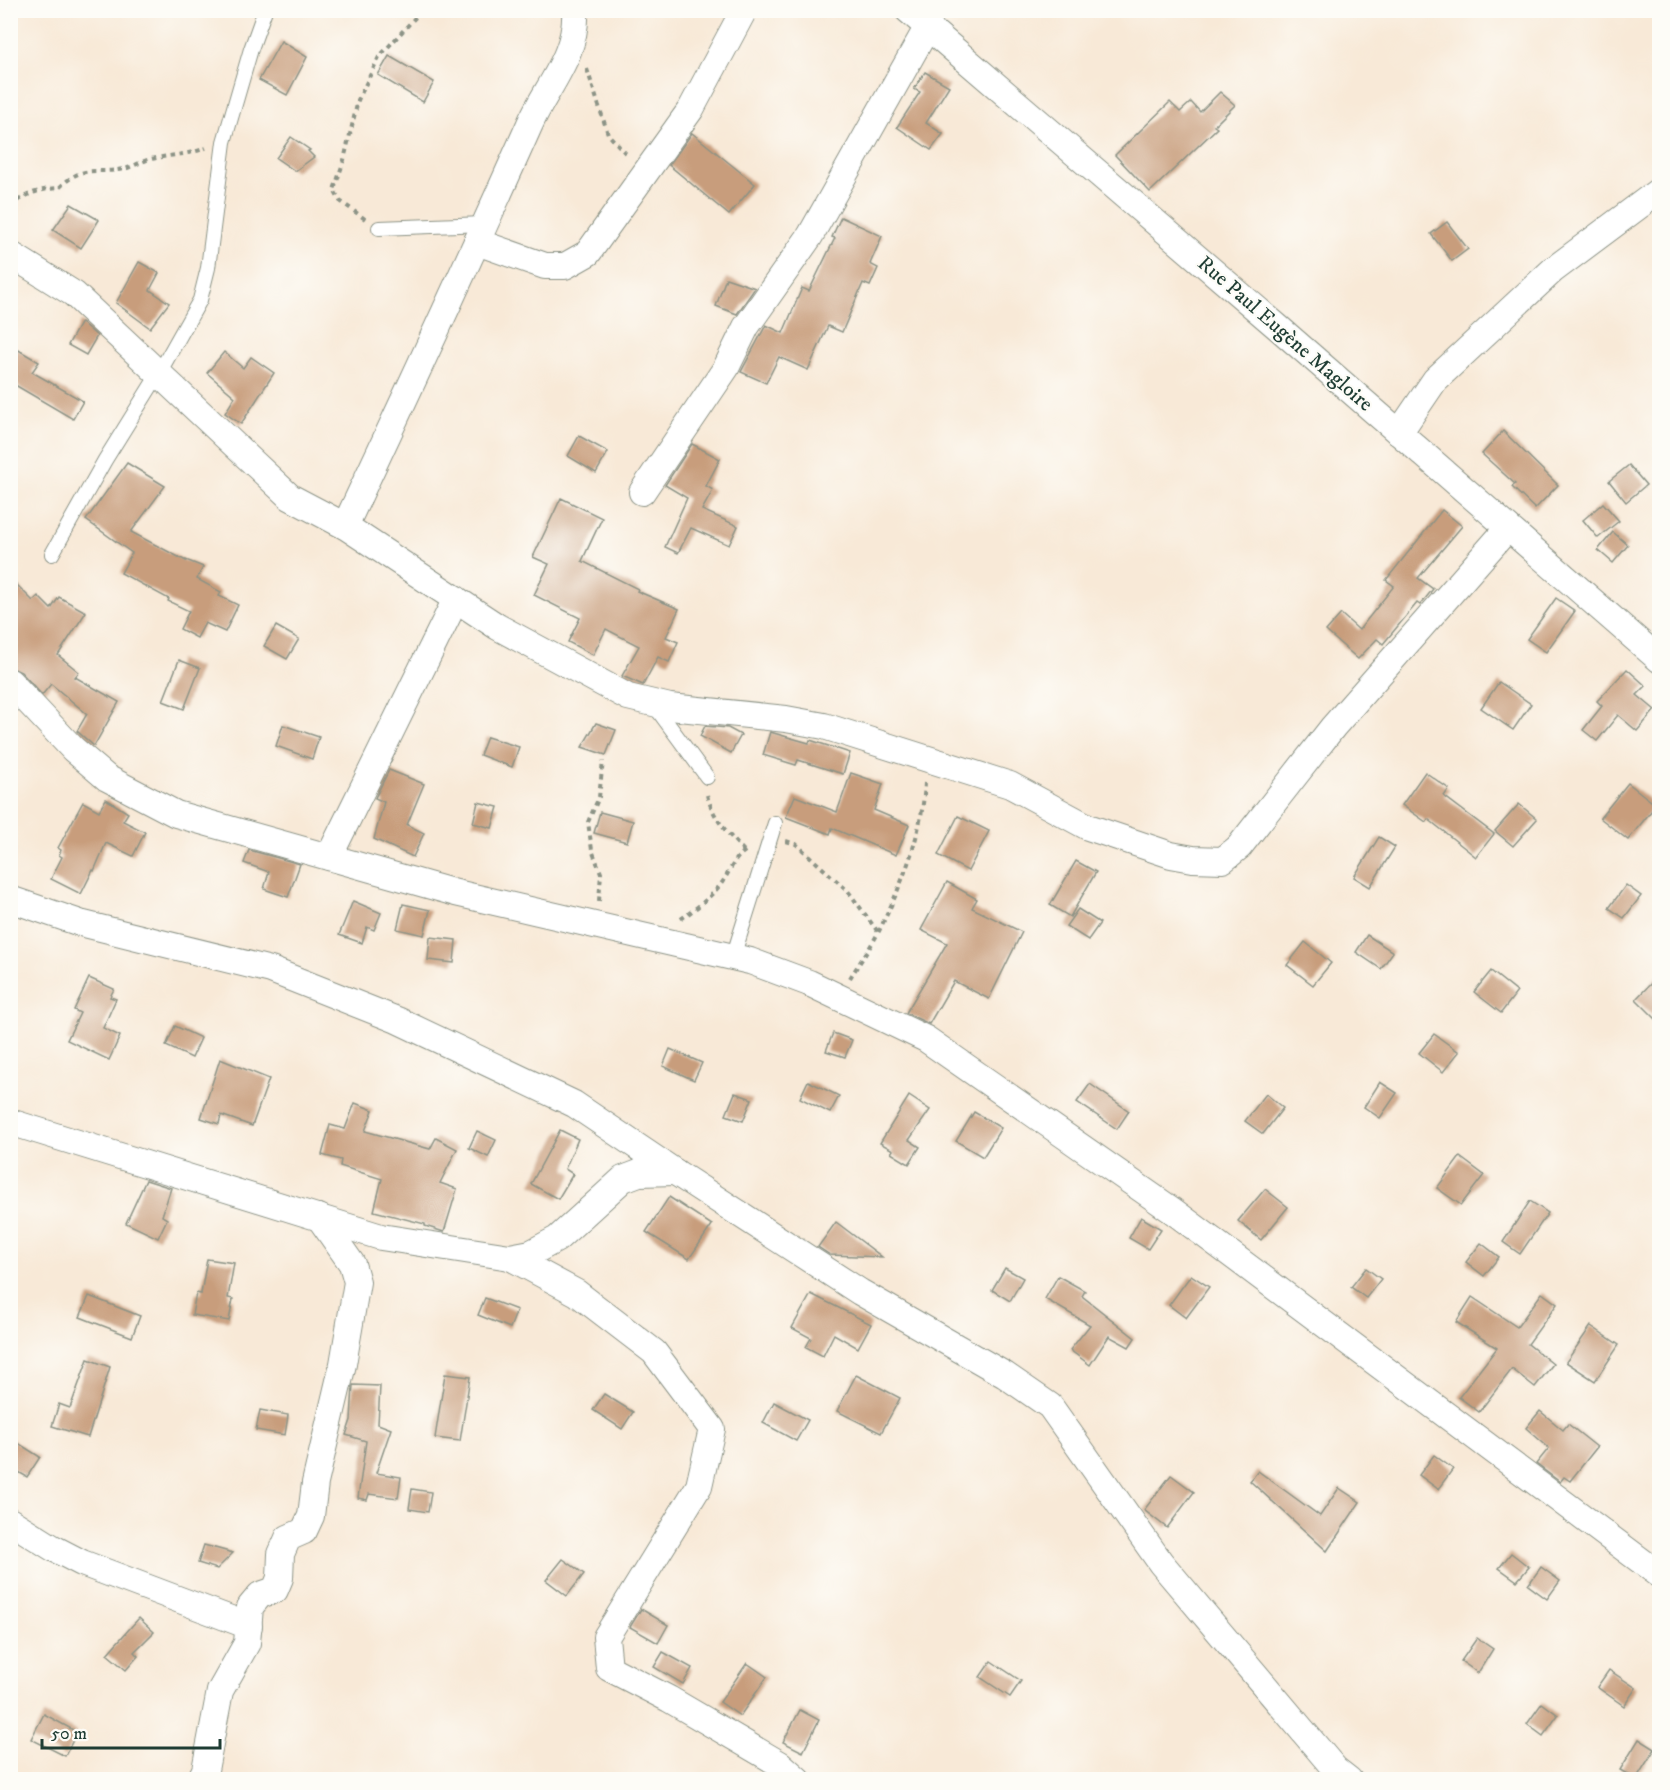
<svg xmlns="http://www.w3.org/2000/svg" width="1670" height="1790" viewBox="0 0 1670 1790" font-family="'IM FELL DW Pica',serif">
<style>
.building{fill:#c89d7b}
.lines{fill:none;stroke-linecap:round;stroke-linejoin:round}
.service-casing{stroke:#8c9386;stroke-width:16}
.minor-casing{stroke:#8c9386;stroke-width:28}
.path{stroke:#8c9386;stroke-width:4;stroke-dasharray:4.5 4.5;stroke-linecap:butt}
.service{stroke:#fff;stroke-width:14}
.minor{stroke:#fff;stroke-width:26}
.labels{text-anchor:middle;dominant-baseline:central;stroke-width:4.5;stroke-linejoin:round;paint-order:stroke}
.street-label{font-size:21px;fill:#1f3d34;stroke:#fdfcf7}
</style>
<rect width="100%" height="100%" fill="#fdfcf7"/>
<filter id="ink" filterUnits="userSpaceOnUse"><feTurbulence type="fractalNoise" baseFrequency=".0167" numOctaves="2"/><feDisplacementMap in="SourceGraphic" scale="12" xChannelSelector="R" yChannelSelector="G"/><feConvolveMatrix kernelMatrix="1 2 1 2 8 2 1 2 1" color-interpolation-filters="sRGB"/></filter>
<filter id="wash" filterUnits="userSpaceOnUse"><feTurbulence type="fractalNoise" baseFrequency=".008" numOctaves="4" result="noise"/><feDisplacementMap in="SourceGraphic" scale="24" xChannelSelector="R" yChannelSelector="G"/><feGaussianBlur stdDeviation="1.35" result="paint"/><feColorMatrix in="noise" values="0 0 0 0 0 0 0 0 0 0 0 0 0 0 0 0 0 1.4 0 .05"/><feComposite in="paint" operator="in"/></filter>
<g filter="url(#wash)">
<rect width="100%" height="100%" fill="#f8e9d7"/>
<g id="blocks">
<!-- building -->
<g class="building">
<polygon points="281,41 307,57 287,95 259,80"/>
<polygon points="389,56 434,82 423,102 378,75"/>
<polygon points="925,72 949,86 926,123 943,134 931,150 897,127 920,92 914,89"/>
<polygon points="1220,92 1235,105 1214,126 1217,128 1150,192 1115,155 1170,102 1180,112 1191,102 1200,112"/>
<polygon points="692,133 755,184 729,215 669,165"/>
<polygon points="291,137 310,150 308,151 314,157 295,171 276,158"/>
<polygon points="71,204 99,220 81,248 53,230"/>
<polygon points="841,217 882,236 870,264 878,268 870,286 863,283 842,332 828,326 808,370 779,357 766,383 741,372 766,325 783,333 802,288 809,291 835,238 832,237"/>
<polygon points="1447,222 1468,249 1452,261 1431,234"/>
<polygon points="139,262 159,273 150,290 169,303 150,328 116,303"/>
<polygon points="726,278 755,288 737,314 716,306"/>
<polygon points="81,322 97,336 86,355 68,345"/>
<polygon points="10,345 39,362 32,372 83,401 73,419 10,382"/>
<polygon points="224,352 243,368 251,357 274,373 241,424 225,413 235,397 207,373"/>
<polygon points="1503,431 1558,485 1535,509 1512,487 1515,484 1482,454"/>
<polygon points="579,436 608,452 596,473 568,456"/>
<polygon points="692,444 720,459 706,486 713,490 702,510 738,526 729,545 691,528 678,553 665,547 687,498 665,485"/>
<polygon points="127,463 165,486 131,532 186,561 186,560 203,567 197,579 221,592 219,596 238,605 225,632 205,623 197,638 180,629 189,611 168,601 169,599 121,573 132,553 86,520"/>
<polygon points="1629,465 1646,485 1626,502 1609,481"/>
<polygon points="561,498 602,518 582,561 638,589 637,591 679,609 666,637 678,642 669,662 658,657 643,685 622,676 639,646 606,629 593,655 568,642 580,618 534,595 549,564 533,557"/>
<polygon points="1603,503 1619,521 1598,538 1583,520"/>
<polygon points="1442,510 1462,526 1418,578 1433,589 1420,605 1417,603 1383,644 1377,639 1358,659 1326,631 1341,614 1359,630 1394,586 1386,580"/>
<polygon points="1613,532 1628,545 1613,563 1598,550"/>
<polygon points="10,578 33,601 38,596 51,609 59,597 86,612 58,655 79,672 75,677 119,702 94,746 77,731 87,714 51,684 42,695 21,672 10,667"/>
<polygon points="1556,598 1575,611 1546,652 1527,639"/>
<polygon points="276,626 299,639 287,659 264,646"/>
<polygon points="179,660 200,668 184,709 163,701"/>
<polygon points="1627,669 1646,686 1637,695 1655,710 1637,731 1618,715 1597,741 1583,730 1602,706 1597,701"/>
<polygon points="1499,682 1531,704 1513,730 1481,708"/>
<polygon points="596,723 616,730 606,755 582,747"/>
<polygon points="283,725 319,737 312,759 276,746"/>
<polygon points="705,726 728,728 741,735 731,753 700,736"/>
<polygon points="770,732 809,743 810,740 850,753 843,774 798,760 796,765 763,755"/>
<polygon points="487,737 519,747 512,767 480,755"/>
<polygon points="389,770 424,784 407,825 424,833 413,857 374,839 384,802 375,798"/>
<polygon points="1425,772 1449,789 1444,796 1494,834 1476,857 1428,819 1426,822 1402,805"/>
<polygon points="851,773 883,784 874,810 909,825 896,855 832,828 830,834 786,817 795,796 837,812"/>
<polygon points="1628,783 1656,805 1628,840 1600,818"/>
<polygon points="106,799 128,813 123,821 145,832 133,856 106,843 94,871 93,870 81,894 51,879 62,857 59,855 61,850 58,848 83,802 99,811"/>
<polygon points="478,802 498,807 492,828 473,823"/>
<polygon points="1519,804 1537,819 1513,846 1495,831"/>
<polygon points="600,812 633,821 627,842 594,833"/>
<polygon points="958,816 989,831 968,871 938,855"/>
<polygon points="1379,837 1395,847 1370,887 1354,877"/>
<polygon points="249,850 300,864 288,897 264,889 269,872 244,863"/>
<polygon points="1076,861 1096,872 1070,917 1050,905"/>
<polygon points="947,882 977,899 972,908 1022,932 989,999 954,981 929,1024 906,1013 947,943 921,930"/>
<polygon points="1626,885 1641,896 1624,918 1609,908"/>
<polygon points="353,901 381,913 374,930 367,927 362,943 339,935"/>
<polygon points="403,904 430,910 424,935 397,929"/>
<polygon points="1078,909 1100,923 1088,940 1066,926"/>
<polygon points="1367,935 1393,952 1381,969 1356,952"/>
<polygon points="430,937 456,940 454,963 428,960"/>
<polygon points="1305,942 1331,963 1313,985 1287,965"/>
<polygon points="1491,971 1517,992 1501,1013 1474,992"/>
<polygon points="1659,975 1659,1022 1636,999"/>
<polygon points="89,978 114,989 110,997 116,999 103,1028 120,1036 109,1060 67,1040 80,1013 74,1010"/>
<polygon points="175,1026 201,1038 192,1058 166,1046"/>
<polygon points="833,1033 852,1040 845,1057 826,1051"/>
<polygon points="1434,1034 1459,1052 1443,1072 1419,1053"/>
<polygon points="670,1049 702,1063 694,1080 663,1066"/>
<polygon points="220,1059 269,1079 252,1126 221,1115 219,1124 201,1118"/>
<polygon points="808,1081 839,1096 830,1113 800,1098"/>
<polygon points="1380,1082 1397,1093 1380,1118 1364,1107"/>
<polygon points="1090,1084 1129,1111 1117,1129 1077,1102"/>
<polygon points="735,1093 752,1099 743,1121 726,1115"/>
<polygon points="1266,1094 1283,1108 1263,1134 1245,1121"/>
<polygon points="909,1096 930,1110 909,1140 920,1147 909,1164 891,1153 893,1150 880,1143"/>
<polygon points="355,1103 373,1110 365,1131 430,1149 436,1138 457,1149 440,1183 457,1189 444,1232 425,1226 425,1224 374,1211 382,1179 340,1166 341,1160 322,1155 330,1125 345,1129"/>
<polygon points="974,1112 1001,1128 983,1157 956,1141"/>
<polygon points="560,1130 578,1139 565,1169 573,1174 558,1199 531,1184"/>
<polygon points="477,1131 496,1140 488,1157 469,1148"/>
<polygon points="1460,1157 1484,1175 1461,1205 1437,1188"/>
<polygon points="146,1180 171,1188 162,1216 167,1219 158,1238 126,1223"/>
<polygon points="1265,1189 1288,1207 1261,1240 1238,1221"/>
<polygon points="669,1197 712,1225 689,1259 646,1232"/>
<polygon points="1530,1201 1548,1213 1520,1254 1503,1242"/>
<polygon points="1141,1217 1161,1229 1148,1249 1129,1238"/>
<polygon points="836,1222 882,1257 830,1255 818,1247"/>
<polygon points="1481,1243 1499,1257 1484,1276 1466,1262"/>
<polygon points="207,1259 234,1263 228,1298 233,1299 229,1321 192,1315 196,1293 201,1294"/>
<polygon points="1005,1268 1023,1278 1010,1301 992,1290"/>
<polygon points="1366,1268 1381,1279 1366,1298 1351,1287"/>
<polygon points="1191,1275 1209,1287 1186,1318 1169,1305"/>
<polygon points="1058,1276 1085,1291 1082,1296 1135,1338 1129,1347 1109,1336 1090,1365 1070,1350 1090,1325 1045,1299"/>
<polygon points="1542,1293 1557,1304 1528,1344 1553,1364 1535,1387 1512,1369 1479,1412 1459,1397 1497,1348 1456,1322 1472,1297 1517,1327"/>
<polygon points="811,1294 871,1324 858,1348 834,1334 823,1356 806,1347 811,1338 792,1328"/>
<polygon points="89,1296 140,1316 132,1337 80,1317"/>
<polygon points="485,1298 517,1310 510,1328 478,1315"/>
<polygon points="1591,1326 1619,1345 1595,1381 1566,1362"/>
<polygon points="88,1359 110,1367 88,1437 52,1426 59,1404 70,1408"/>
<polygon points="445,1374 470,1377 460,1441 435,1438"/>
<polygon points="856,1375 900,1398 881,1433 837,1411"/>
<polygon points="353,1385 380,1386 378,1424 391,1429 376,1473 401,1477 398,1498 369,1494 367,1500 358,1498 366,1441 346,1435 351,1420"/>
<polygon points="604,1394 633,1412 622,1429 593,1410"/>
<polygon points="774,1402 808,1420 796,1441 763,1423"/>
<polygon points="260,1410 288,1415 285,1435 256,1430"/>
<polygon points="1540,1411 1563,1430 1568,1424 1597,1447 1570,1481 1564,1477 1560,1482 1536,1464 1549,1448 1526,1428"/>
<polygon points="10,1438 40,1457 27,1477 10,1467"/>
<polygon points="1434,1455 1453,1469 1438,1489 1419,1475"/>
<polygon points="1258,1471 1320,1516 1339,1488 1360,1502 1327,1551 1250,1481"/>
<polygon points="1171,1475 1194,1492 1167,1528 1144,1510"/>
<polygon points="412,1489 431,1492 428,1512 409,1509"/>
<polygon points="204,1545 233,1553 217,1569 198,1563"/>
<polygon points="1511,1553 1529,1567 1517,1581 1499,1568"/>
<polygon points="563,1559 584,1574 567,1596 546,1580"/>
<polygon points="1541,1567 1560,1581 1547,1599 1528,1585"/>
<polygon points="641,1609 668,1625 658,1643 630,1627"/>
<polygon points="139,1618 154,1632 134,1652 138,1656 126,1670 107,1654"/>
<polygon points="1477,1638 1493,1649 1478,1673 1461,1661"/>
<polygon points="663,1652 692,1668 683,1684 654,1667"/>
<polygon points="991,1661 1021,1681 1010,1697 980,1677"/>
<polygon points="747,1663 767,1677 740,1716 720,1702"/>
<polygon points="1609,1670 1636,1688 1624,1706 1597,1687"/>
<polygon points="1542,1703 1558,1715 1543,1736 1527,1724"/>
<polygon points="800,1710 819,1720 803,1752 783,1742"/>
<polygon points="44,1714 77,1732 65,1756 31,1739"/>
<polygon points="1639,1739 1655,1749 1636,1779 1620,1770"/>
</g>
</g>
</g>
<g filter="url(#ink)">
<use href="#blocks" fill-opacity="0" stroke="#8c9386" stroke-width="1.5"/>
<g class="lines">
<!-- service casing -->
<g class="service-casing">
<g id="service">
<polyline points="379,228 485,224"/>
<polyline points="52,554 105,460 159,373 200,300 208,268 224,142 251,49 265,10"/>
<polyline points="654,705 707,777"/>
<polyline points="733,957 775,823"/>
</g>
</g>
<!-- minor casing -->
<g class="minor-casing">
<g id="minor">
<polyline points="908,10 1280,329 1660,660"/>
<polyline points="477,242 545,266 565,266 588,253 691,109 744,10"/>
<polyline points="10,254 74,294 290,497 345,526 498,627 628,697 670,707 786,719 824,726 1010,785 1088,827 1171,855 1193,859 1223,860 1239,847 1333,727 1508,528"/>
<polyline points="1399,433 1435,380 1553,270 1660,190"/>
<polyline points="642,492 726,368 746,327 810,236 927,28"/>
<path d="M345,526C407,394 469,261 529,126C545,88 578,55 575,10"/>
<polyline points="10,682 73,749 107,778 176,814 456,893 750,961 809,983 926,1039 1173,1211 1660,1575"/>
<polyline points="329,857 456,599"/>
<polyline points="10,899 80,923 271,970 397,1020 574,1104 675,1172 860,1292 1005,1375 1050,1406 1161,1563 1335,1769 1349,1780"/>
<polyline points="10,1122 381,1237 510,1257 531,1253 557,1239 623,1179 639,1173 675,1172"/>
<polyline points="510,1257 577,1293 654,1352 712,1429 699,1486 606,1637 609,1668 669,1699 780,1764 798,1780"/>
<polyline points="10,1521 53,1548 82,1563 249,1626"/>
<polyline points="200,1780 205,1770 220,1691 247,1643 250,1607 260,1595 275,1590 280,1578 281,1554 288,1538 304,1531 311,1516 315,1483 343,1364 357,1282 352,1264 319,1217"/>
</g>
</g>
<!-- path -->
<g class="path">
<polyline points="587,69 608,134 628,156"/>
<path d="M10,206C25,194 40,189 59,188C84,163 93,175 124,169C133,167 141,161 151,159C169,155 188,155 206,148"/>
<polyline points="365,219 340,201 334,190 344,160 358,100 379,57 422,10"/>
<path d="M707,795C713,818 728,834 744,851"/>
<polyline points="786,841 796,844 848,891 878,932"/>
<polyline points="599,901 601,873 592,850 588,822 599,797 603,761"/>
<path d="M681,919C695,909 710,898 721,884C730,872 734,857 747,850"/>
<path d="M850,978C859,963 871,947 879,931C902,884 922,836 925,783"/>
</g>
<!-- service -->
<use href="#service" class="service"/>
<!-- minor -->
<use href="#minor" class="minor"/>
</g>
</g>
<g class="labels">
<!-- street labels -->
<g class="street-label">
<text transform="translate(1285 334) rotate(41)">Rue Paul Eugène Magloire</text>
</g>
</g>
<!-- margin -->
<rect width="1670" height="1790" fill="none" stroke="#fdfcf7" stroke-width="36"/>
<!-- scale -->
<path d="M42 1739v9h178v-9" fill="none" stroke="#1f3d34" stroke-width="3"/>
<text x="51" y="1739" font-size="18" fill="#1f3d34" stroke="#fdfcf7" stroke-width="4.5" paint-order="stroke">50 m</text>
</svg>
